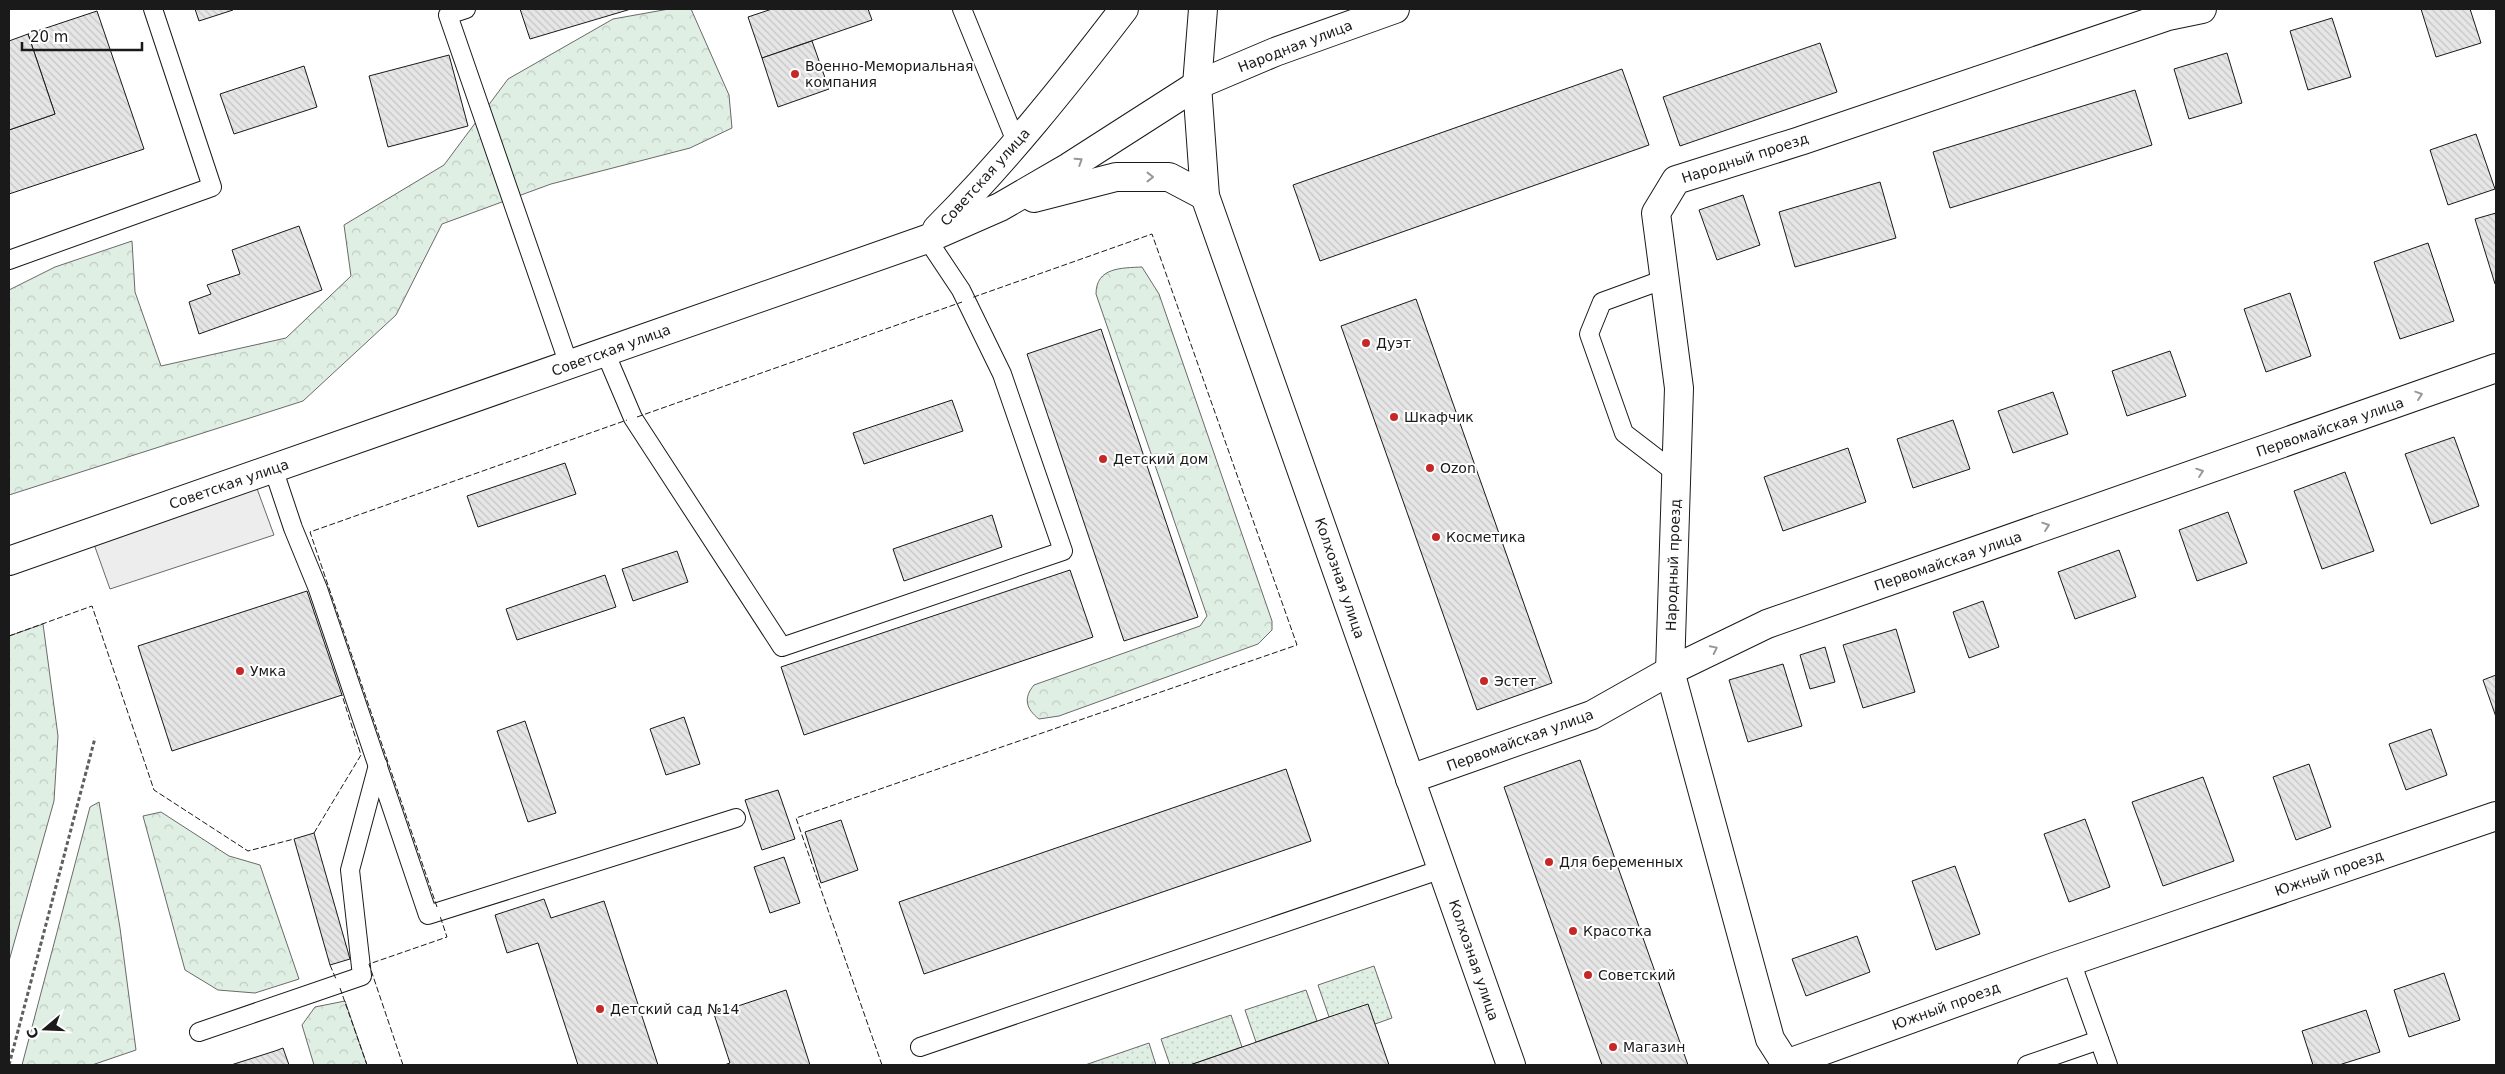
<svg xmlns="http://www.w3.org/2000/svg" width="2505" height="1074" viewBox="0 0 2505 1074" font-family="'DejaVu Sans',sans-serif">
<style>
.green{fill:url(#green-dots);stroke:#6a6a6a}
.forest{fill:url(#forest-crowns);stroke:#6a6a6a}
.parking{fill:#ededed;stroke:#6a6a6a}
.building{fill:url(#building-back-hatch);stroke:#1a1a1a}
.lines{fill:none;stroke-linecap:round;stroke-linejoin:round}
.service-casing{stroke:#1a1a1a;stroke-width:20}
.minor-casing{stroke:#1a1a1a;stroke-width:30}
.tertiary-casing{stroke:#1a1a1a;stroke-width:30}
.path{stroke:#5f5f5f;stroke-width:3;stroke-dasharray:4 2.5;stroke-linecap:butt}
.service{stroke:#fff;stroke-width:18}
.minor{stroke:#fff;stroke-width:28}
.tertiary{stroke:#fff;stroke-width:28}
.fence{stroke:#1a1a1a;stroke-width:1;stroke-dasharray:6 2.5;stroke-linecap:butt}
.oneway{stroke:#989898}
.poi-dot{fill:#c62828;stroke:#fff;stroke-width:2}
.labels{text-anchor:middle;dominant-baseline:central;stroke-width:4;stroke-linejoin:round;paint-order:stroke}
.street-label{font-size:14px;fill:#1a1a1a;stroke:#fff}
.poi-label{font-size:14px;fill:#1a1a1a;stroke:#fff;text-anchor:start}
</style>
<defs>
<pattern id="green-dots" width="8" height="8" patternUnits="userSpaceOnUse" patternTransform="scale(1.25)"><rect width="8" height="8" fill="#e0efe3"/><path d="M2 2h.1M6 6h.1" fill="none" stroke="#c0ccc2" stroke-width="1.8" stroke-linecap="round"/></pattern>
<pattern id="forest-crowns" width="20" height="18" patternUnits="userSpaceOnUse" patternTransform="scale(1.25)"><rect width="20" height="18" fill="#e0efe3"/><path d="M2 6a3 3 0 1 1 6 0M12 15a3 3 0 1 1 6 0" fill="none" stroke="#c0ccc2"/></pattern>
<pattern id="building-back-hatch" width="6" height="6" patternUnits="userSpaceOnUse" patternTransform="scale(1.25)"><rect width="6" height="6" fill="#e6e6e6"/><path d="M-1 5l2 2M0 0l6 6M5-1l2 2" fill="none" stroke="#c5c5c5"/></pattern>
</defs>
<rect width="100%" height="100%" fill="#fff"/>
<!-- green -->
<g class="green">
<polygon points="1374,966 1392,1018 1375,1024 1329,1017 1318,985"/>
<polygon points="1306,990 1317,1021 1256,1042 1245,1010"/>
<polygon points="1231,1015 1242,1047 1190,1065 1170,1065 1161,1039"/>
<polygon points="1149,1043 1156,1065 1085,1065"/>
</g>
<!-- forest -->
<g class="forest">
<polygon points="669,9 691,9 729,95 732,128 690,148 551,184 442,224 396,315 303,401 9,495 9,290 55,267 132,241 135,292 161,366 286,338 351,276 344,225 444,165 508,79 613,19"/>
<path d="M1142,267L1159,294L1272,621V630L1258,644L1059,716L1039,719C1026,709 1023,698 1034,685L1200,626L1207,616L1096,294C1096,267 1122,268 1142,267Z"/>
<polygon points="43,624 58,736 54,801 9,961 9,636"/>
<polygon points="99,802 120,928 136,1050 92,1065 22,1065 90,807"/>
<polygon points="161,812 229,856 260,865 299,979 255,993 218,990 185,970 143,816"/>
<polygon points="345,1001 367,1065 314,1065 302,1025 315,1007"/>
</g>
<!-- parking -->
<polygon class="parking" points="252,475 274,535 110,589 90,533"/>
<!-- building -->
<g class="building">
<polygon points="195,9 232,9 233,10 199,21"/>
<polygon points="520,9 631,9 530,39"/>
<polygon points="772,9 868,9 872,20 762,58 748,17"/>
<polygon points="2421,9 2470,9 2481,43 2436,57"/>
<polygon points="97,11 144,149 9,194 9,130 55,114 28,34"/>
<polygon points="2332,18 2351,77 2308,90 2290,31"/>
<polygon points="28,34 55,114 9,130 9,41"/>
<polygon points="812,41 829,89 778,107 762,58"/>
<polygon points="1820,43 1837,92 1680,146 1663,97"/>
<polygon points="2227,53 2242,103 2189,119 2174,69"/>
<polygon points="449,55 468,126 388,147 369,76"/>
<polygon points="304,66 317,107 234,134 220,94"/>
<polygon points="1622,69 1649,145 1320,261 1293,185"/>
<polygon points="2135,90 2152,145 1950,208 1933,152"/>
<polygon points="2476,134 2495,189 2448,205 2430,150"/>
<polygon points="1880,182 1896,238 1795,267 1779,212"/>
<polygon points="1743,195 1760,245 1717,260 1699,210"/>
<polygon points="2496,213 2496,283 2495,284 2475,219"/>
<polygon points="299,226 322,290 199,334 189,302 211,294 207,285 240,274 232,250"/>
<polygon points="2428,243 2454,321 2400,339 2374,262"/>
<polygon points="2290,293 2311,356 2266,372 2244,309"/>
<polygon points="1416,299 1552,683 1477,710 1341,326"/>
<polygon points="1101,329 1198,617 1124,641 1027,354"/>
<polygon points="2170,351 2186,396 2127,416 2112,371"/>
<polygon points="2053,392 2068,434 2013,453 1998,411"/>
<polygon points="952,400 963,431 864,464 853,433"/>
<polygon points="1953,420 1970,469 1913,488 1897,439"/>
<polygon points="2454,437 2479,506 2431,524 2405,454"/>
<polygon points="1848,448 1866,502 1783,531 1764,477"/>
<polygon points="565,463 576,494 478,527 467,496"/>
<polygon points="2345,472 2374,551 2322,569 2294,491"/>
<polygon points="2228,512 2247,563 2197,581 2179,530"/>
<polygon points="992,515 1002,547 904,581 893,549"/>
<polygon points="2119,550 2136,597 2075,619 2058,572"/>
<polygon points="677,551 688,582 633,601 622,569"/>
<polygon points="1070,570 1093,637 804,735 781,667"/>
<polygon points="605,575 616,607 517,640 506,609"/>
<polygon points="307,591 342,695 172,751 138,646"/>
<polygon points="1983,601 1999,647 1969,658 1953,612"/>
<polygon points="1896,629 1915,692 1863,708 1843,645"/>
<polygon points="1825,647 1835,682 1810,689 1800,655"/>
<polygon points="1783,664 1802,726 1748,742 1729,680"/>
<polygon points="2496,675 2496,717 2483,680"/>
<polygon points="684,717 700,764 666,775 650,729"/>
<polygon points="525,721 556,813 528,822 497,731"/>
<polygon points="2431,729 2447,775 2406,790 2389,744"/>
<polygon points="1580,760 1688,1065 1602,1065 1504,787"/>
<polygon points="2309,764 2331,827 2296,840 2273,777"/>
<polygon points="1286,769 1311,841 924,974 899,902"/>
<polygon points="2203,777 2234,861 2163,886 2132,802"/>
<polygon points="778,790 795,839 762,850 745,800"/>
<polygon points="2085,819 2110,887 2069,902 2044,834"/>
<polygon points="841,820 858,870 821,883 805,832"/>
<polygon points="314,833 350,959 330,965 294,839"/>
<polygon points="784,857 800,903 770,913 754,867"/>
<polygon points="1955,866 1980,934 1936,950 1912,881"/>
<polygon points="544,899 551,918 604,901 658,1065 578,1065 538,943 507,953 495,915"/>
<polygon points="1857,936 1870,972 1806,996 1792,959"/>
<polygon points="2444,973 2460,1020 2409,1037 2394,990"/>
<polygon points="786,990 810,1065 724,1065 730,1063 714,1014"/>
<polygon points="1368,1004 1389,1065 1190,1065 1329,1017"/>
<polygon points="2366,1010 2380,1052 2339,1065 2313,1065 2302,1031"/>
<polygon points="283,1048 289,1065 231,1065 275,1051"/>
</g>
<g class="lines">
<!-- service casing -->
<g class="service-casing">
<g id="service">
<polyline points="466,9 448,15 569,365"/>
<polyline points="962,9 1017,144"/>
<polyline points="9,260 212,187 153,9"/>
<polyline points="1665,279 1602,302 1589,334 1624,433 1676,473"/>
<polyline points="605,352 633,418 782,647 1063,551 1002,374 961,290 927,239"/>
<polyline points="273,468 293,528 318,589 428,915 736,818"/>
<polyline points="2071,961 2108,1065"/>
<polyline points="199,1032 362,976 350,870 378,765"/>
<polyline points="920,1047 1442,869"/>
<polyline points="2027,1065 2099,1040"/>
</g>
</g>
<!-- minor casing -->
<g class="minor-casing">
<g id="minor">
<polyline points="2202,9 2168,16 1800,141 1676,180 1656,213 1679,388 1670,671 1770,1039 1786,1064 2054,967 2496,816"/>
<polyline points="1197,85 1275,52 1395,9"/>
<polyline points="1410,779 1592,715 1670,671 1767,624 2496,368"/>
</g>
</g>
<!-- tertiary casing -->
<g class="tertiary-casing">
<g id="tertiary">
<polyline points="1203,9 1197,85 1205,196 1511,1065"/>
<polyline points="1034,198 1116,177 1169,177 1205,196"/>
<path d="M937,229C1005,161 1065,86 1124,9"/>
<polyline points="9,561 927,239 1000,207 1069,167 1197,85"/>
</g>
</g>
<!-- path -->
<polyline class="path" points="9,1065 95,738"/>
<!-- service -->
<use href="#service" class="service"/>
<!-- minor -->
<use href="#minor" class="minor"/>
<!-- tertiary -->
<use href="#tertiary" class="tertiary"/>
<!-- fence -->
<g class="fence">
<polyline points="637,417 962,302"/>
<polyline points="9,636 92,606 154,790 248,851 294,839"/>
<polyline points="314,833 361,755 342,695"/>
<polyline points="437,907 310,532 627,420"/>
<polyline points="330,965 336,979"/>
<polyline points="340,988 367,1065"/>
<polyline points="403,1065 369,964 447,937 440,916"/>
<polyline points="882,1065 796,818 1297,645 1152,234 971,298"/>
</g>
</g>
<!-- one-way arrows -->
<defs><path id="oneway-chevron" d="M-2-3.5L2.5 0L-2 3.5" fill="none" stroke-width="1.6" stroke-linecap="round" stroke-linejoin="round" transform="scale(1.25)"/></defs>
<g class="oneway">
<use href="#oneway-chevron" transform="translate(1079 161) rotate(-33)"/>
<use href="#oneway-chevron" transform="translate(1150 177)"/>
<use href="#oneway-chevron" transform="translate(2419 395) rotate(-19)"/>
<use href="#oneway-chevron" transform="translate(2200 472) rotate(-19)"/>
<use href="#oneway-chevron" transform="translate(2046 526) rotate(-19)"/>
<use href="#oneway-chevron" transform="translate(1714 649) rotate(-26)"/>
</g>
<!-- markers -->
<g class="poi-dot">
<circle cx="795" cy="74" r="5"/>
<circle cx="1366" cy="343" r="5"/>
<circle cx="1394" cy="417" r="5"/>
<circle cx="1103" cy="459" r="5"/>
<circle cx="1430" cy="468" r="5"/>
<circle cx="1436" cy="537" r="5"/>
<circle cx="240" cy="671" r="5"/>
<circle cx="1484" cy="681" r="5"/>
<circle cx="1549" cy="862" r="5"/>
<circle cx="1573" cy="931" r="5"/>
<circle cx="1588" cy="975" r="5"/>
<circle cx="600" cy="1009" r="5"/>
<circle cx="1613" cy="1047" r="5"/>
</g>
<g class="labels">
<!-- street labels -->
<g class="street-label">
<text transform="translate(1295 46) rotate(-21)">Народная улица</text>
<text transform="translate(1745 158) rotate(-18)">Народный проезд</text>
<text transform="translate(985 177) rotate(-48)">Советская улица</text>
<text transform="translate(611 350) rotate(-20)">Советская улица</text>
<text transform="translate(2330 427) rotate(-19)">Первомайская улица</text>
<text transform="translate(229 484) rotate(-19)">Советская улица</text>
<text transform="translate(1948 561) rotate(-19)">Первомайская улица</text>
<text transform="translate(1673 565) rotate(-88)">Народный проезд</text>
<text transform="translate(1340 578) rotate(71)">Колхозная улица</text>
<text transform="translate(1520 740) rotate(-20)">Первомайская улица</text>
<text transform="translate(2329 873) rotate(-19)">Южный проезд</text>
<text transform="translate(1474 960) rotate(71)">Колхозная улица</text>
<text transform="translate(1946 1006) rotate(-20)">Южный проезд</text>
</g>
<!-- poi labels -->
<g class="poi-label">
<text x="805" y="66">Военно-Мемориальная<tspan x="805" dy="16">компания</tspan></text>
<text x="1376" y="343">Дуэт</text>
<text x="1404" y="417">Шкафчик</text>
<text x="1113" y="459">Детский дом</text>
<text x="1440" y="468">Ozon</text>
<text x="1446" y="537">Косметика</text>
<text x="250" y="671">Умка</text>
<text x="1494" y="681">Эстет</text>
<text x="1559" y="862">Для беременных</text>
<text x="1583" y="931">Красотка</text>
<text x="1598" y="975">Советский</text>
<text x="610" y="1009">Детский сад №14</text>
<text x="1623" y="1047">Магазин</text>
</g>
</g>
<!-- border -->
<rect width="2505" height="1074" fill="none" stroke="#1a1a1a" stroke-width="20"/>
<!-- north arrow -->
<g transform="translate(45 1029) rotate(251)" stroke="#ffffff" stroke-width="4" paint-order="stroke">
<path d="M0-4L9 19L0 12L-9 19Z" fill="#1a1a1a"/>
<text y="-8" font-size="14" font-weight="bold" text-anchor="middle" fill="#1a1a1a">С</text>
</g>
<!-- scale -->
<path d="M22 42v8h120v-8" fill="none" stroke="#1a1a1a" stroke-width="2.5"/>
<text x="30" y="42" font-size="15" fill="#1a1a1a" stroke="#ffffff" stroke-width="4" paint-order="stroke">20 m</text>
</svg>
